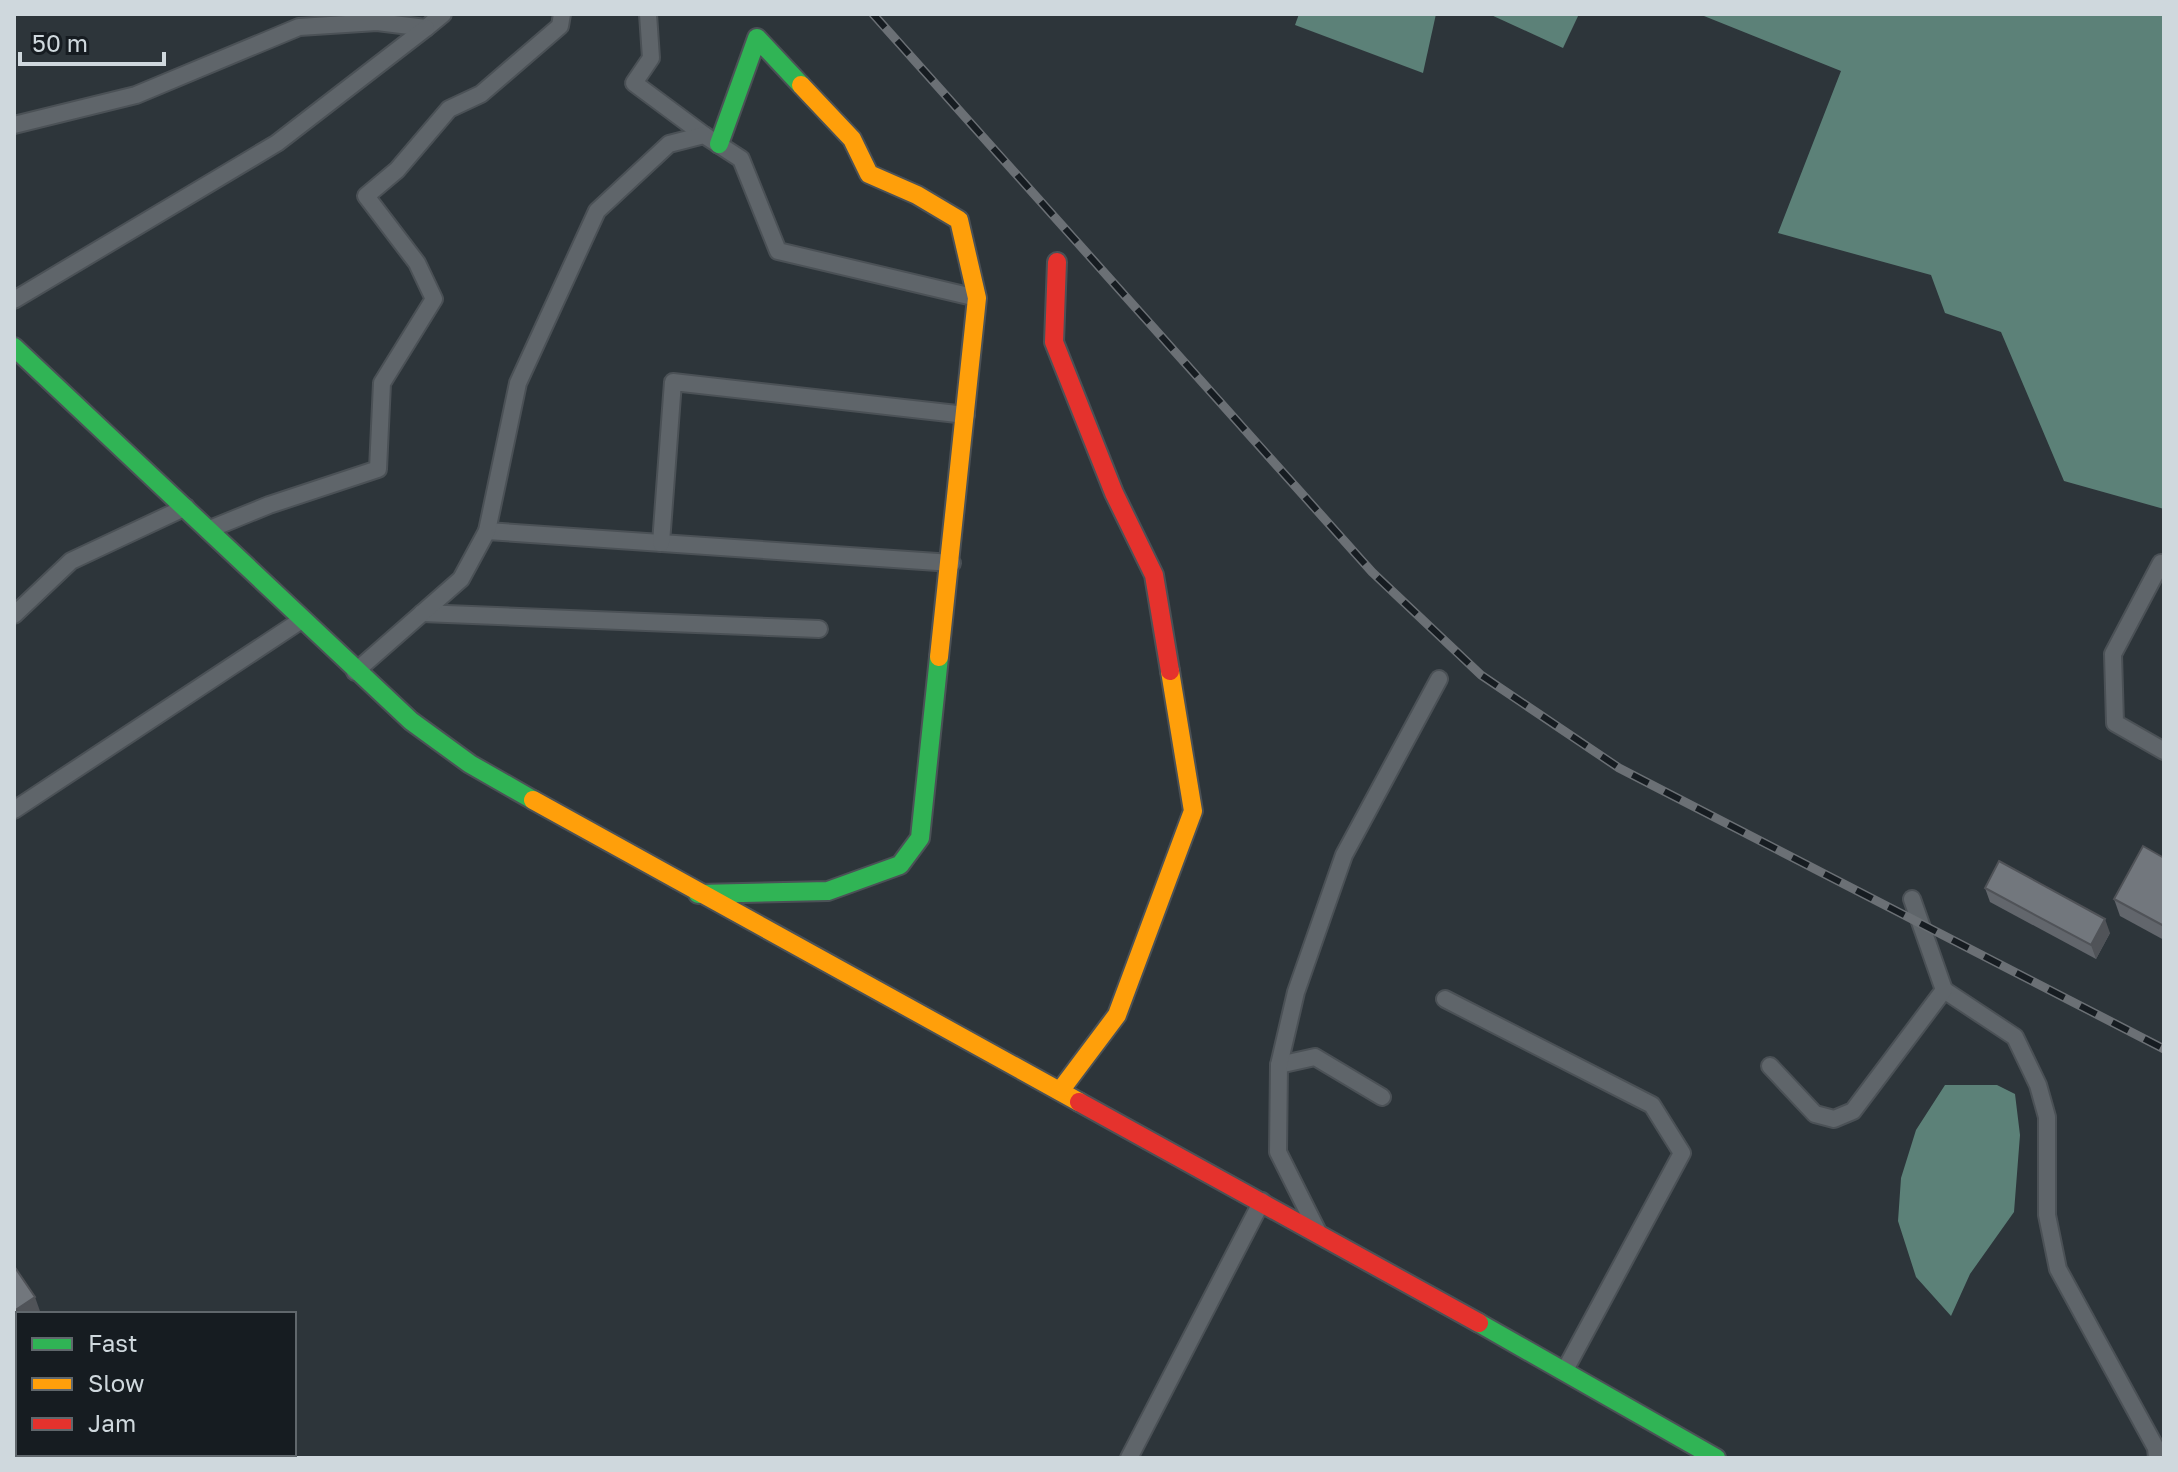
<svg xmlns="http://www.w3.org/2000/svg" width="2178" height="1472" viewBox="0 0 2178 1472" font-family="'Golos Text',sans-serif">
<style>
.water{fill:#5c8178}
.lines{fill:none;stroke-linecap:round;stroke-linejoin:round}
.street-casing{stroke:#4b5156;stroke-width:20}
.fast-casing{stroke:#4b5156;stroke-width:22}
.slow-casing{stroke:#4b5156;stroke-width:22}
.jam-casing{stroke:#4b5156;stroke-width:22}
.street{stroke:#5f656a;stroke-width:16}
.fast{stroke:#30b455;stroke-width:18}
.slow{stroke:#ff9f0a;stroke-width:18}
.jam{stroke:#e5322d;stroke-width:18}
.rail-casing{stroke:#6b7075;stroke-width:9}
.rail{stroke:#161c21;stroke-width:6;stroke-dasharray:18;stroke-linecap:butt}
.wall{fill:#62666c}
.shaded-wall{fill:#505358}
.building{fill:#72777d;stroke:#505358;stroke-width:2}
</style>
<rect width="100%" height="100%" fill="#2d353a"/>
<!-- water -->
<g class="water">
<polygon points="1299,14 1436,14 1423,73 1295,25"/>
<polygon points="1489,14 1579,14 1563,48"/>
<polygon points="1699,14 2164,14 2164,509 2064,481 2001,332 1945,313 1931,275 1778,233 1841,71"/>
<polygon points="1945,1085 1997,1085 2015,1094 2020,1135 2014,1212 1970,1274 1951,1316 1916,1277 1898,1221 1901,1178 1916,1130"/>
</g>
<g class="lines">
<!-- street casing -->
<g class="street-casing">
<g id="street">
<polyline points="648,14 651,58 634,83 704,135"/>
<polyline points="14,125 136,95 299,27 377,22 426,28 443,14"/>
<polyline points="14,300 277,143 426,28"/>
<polyline points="210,529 269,505 378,469 382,383 434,299 417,263 366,196 397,170 449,109 481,94 560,26 562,14"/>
<polyline points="487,531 952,563"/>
<polyline points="661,543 673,382 966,415"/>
<polyline points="2161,563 2113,654 2115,723 2164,751"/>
<polyline points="422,613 819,629"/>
<polyline points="14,615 71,561 186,507"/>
<polyline points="355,672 461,579 487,531 518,383 597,211 669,144 704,135 741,159 778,251 977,298"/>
<polyline points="14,810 300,621"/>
<polyline points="1944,990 2015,1037 2038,1085 2047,1117 2047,1215 2058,1269 2156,1448 2157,1458"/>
<polyline points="1445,999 1652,1105 1682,1153 1565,1370"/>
<polyline points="1279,1065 1315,1057 1382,1097"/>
<polyline points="1770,1066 1815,1114 1834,1119 1853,1111 1944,990 1912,899"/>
<polyline points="1317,1230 1278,1152 1279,1065 1296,992 1344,855 1439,679"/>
<polyline points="1129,1458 1262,1201"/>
</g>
</g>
<!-- fast casing -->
<g class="fast-casing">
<g id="fast">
<polyline points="719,144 757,38 801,85"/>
<polyline points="14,347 411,721 470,764 533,800"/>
<polyline points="698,894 828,891 900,865 920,838 939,657"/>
<polyline points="1479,1323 1716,1458"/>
</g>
</g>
<!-- slow casing -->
<g class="slow-casing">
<g id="slow">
<polyline points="801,85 852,139 869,174 917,195 959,220 977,298 939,657"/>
<polyline points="533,800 1079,1102"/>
<polyline points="1060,1091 1117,1015 1193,811 1170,671"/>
</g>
</g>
<!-- jam casing -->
<g class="jam-casing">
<g id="jam">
<polyline points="1057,262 1054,342 1114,493 1154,575 1170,671"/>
<polyline points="1079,1102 1479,1323"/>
</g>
</g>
<!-- street -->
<use href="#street" class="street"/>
<!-- fast -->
<use href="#fast" class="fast"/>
<!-- slow -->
<use href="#slow" class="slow"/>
<!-- jam -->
<use href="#jam" class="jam"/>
<!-- rail casing -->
<g class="rail-casing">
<polyline id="rail" points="873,14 1372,572 1481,675 1619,768 2164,1049"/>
</g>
<!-- rail -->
<use href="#rail" class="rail"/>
</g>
<!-- wall -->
<g class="wall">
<polygon points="2164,858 2164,940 2120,916 2114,899"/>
<polygon points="1985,888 2110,933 2096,959 1990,902"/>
</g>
<!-- shaded-wall -->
<g class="shaded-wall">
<polygon points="2105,919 2110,933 2096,959 2091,945"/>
<polygon points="35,1297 41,1314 18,1314 18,1331 14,1333 14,1311"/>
<polygon points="86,1454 121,1454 115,1458 80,1458"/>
</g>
<!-- building -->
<g class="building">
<polygon points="2143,846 2164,858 2164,926 2114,899"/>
<polygon points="1999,861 2105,919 2091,945 1985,888"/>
<polygon points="14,1266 35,1297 14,1311"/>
<polygon points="18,1415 18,1454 86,1454 80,1458 14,1458 14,1418"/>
</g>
<!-- border -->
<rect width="2178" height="1472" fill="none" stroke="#cfd8dd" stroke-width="32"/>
<!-- legend -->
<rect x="16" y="1312" width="280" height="144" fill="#161c21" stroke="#60676c" stroke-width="2"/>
<rect x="32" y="1338" width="40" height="12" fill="#30b455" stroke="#60676c" stroke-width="2"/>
<text x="88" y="1352" font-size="24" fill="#cfd8dd">Fast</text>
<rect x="32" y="1378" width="40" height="12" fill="#ff9f0a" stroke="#60676c" stroke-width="2"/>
<text x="88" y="1392" font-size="24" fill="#cfd8dd">Slow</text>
<rect x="32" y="1418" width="40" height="12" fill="#e5322d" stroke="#60676c" stroke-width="2"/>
<text x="88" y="1432" font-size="24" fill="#cfd8dd">Jam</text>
<!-- scale -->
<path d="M20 52v12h144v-12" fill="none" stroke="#cfd8dd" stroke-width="4"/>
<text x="32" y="52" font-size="24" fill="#cfd8dd" stroke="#161c21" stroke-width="6" paint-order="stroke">50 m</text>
</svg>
